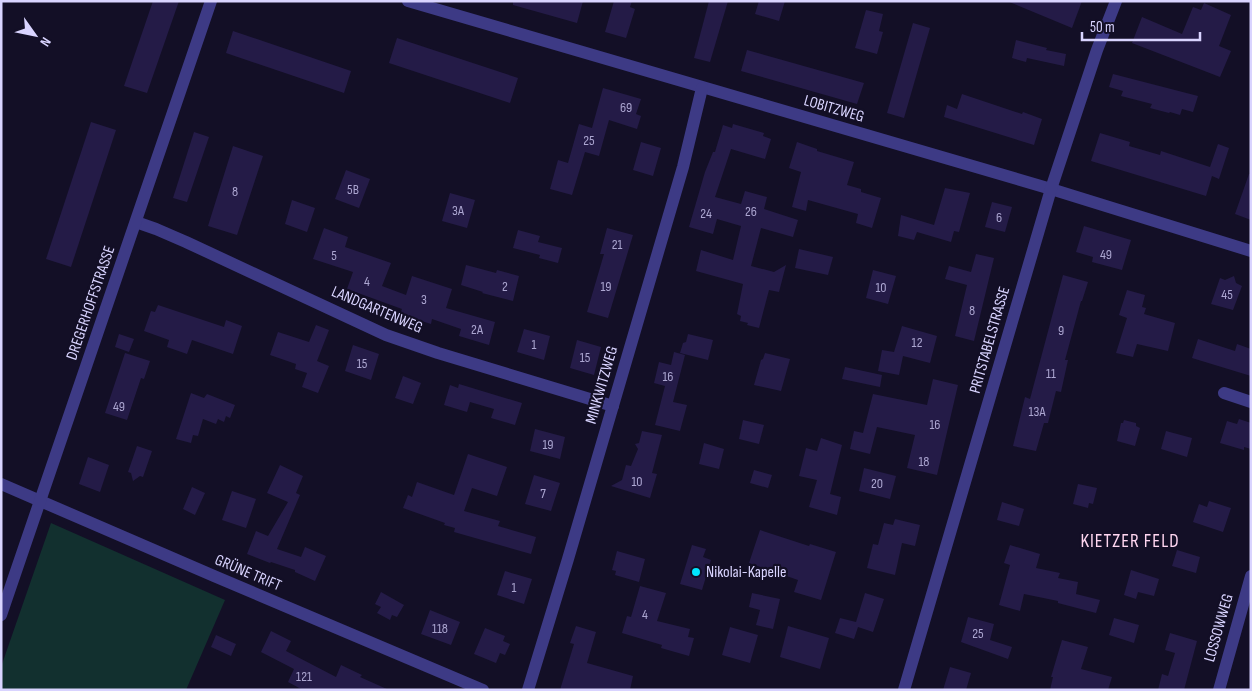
<svg xmlns="http://www.w3.org/2000/svg" width="1252" height="691" viewBox="0 0 1252 691" font-family="'Sofia Sans Condensed',sans-serif">
<style>
.green{fill:#12302f}
.building{fill:#241b47}
.lines{fill:none;stroke-linecap:round;stroke-linejoin:round}
.minor{stroke:#3d3a85;stroke-width:12}
.poi-dot{fill:#00e5ff;stroke:#130f26;stroke-width:2}
.labels{text-anchor:middle;dominant-baseline:central;stroke-width:4.5;stroke-linejoin:round;paint-order:stroke}
.number-label{font-size:14px;fill:#aca6d1}
.street-label{font-size:16px;fill:#d9d4ff;stroke:#130f26}
.poi-label{font-size:16px;fill:#d9d4ff;stroke:#130f26;text-anchor:start}
.quarter-label{font-size:19px;letter-spacing:1px;fill:#ffd6f0;stroke:#130f26}
</style>
<rect width="100%" height="100%" fill="#130f26"/>
<!-- green -->
<polygon class="green" points="51,523 225,600 186,690 1,690 1,667"/>
<!-- building -->
<g class="building">
<polygon points="153,1 179,1 147,93 124,86"/>
<polygon points="513,1 583,1 577,23 513,5"/>
<polygon points="614,1 632,1 630,7 635,9 626,38 605,32"/>
<polygon points="709,1 728,1 710,62 694,58"/>
<polygon points="759,1 785,1 779,21 755,14"/>
<polygon points="1007,1 1082,1 1072,28"/>
<polygon points="1204,3 1231,15 1219,46 1231,51 1220,77 1132,43 1142,17 1182,34 1193,7 1201,10"/>
<polygon points="866,10 883,14 879,31 883,32 877,54 855,48"/>
<polygon points="913,23 930,28 904,118 887,113"/>
<polygon points="233,31 351,71 344,93 226,53"/>
<polygon points="397,38 518,78 510,103 389,63"/>
<polygon points="1016,40 1047,48 1046,50 1066,54 1064,66 1027,58 1026,62 1012,58"/>
<polygon points="747,50 864,83 857,104 741,71"/>
<polygon points="1113,74 1198,96 1193,112 1182,109 1180,115 1170,112 1169,113 1150,108 1152,104 1121,96 1123,91 1109,87"/>
<polygon points="603,88 641,99 636,114 641,116 637,129 609,120 599,156 585,152 572,195 550,189 558,160 568,163 579,124 592,128"/>
<polygon points="962,94 1022,114 1023,112 1042,119 1034,145 944,117 947,105 957,109"/>
<polygon points="91,122 116,130 71,267 46,259"/>
<polygon points="733,124 764,133 763,136 771,139 765,159 731,149 715,197 741,204 745,191 767,197 764,209 798,220 793,237 761,228 751,266 774,272 786,265 779,292 769,290 759,328 747,325 748,323 740,321 741,316 737,314 743,284 696,271 701,250 733,260 741,226 717,219 713,234 689,227 705,172 713,152 715,152 723,125 732,128"/>
<polygon points="194,132 209,137 187,202 173,198"/>
<polygon points="1100,133 1130,142 1129,146 1160,155 1161,151 1210,167 1218,144 1229,148 1219,179 1212,176 1206,196 1091,161"/>
<polygon points="641,142 661,148 653,176 633,170"/>
<polygon points="797,142 817,149 817,151 854,162 847,185 861,189 861,192 881,198 872,228 856,223 858,214 808,200 806,211 792,207 801,172 789,168"/>
<polygon points="233,146 263,156 237,235 208,226"/>
<polygon points="346,170 370,179 359,208 335,199"/>
<polygon points="1249,174 1251,174 1251,220 1235,214"/>
<polygon points="945,188 970,193 959,232 954,231 951,242 917,232 914,240 898,236 901,215 934,225"/>
<polygon points="450,193 475,200 467,228 442,221"/>
<polygon points="292,200 315,208 307,232 285,224"/>
<polygon points="992,202 1012,207 1005,232 985,227"/>
<polygon points="1084,226 1131,240 1122,270 1092,262 1093,257 1076,252"/>
<polygon points="324,228 348,237 345,247 391,263 382,286 406,295 412,276 452,289 446,308 495,322 489,345 459,336 461,329 432,319 431,324 400,314 402,309 347,289 353,272 313,259"/>
<polygon points="607,228 633,235 608,318 587,312 604,254 600,254"/>
<polygon points="518,230 540,236 538,242 562,248 558,263 539,258 540,255 513,248"/>
<polygon points="799,249 833,257 828,275 795,268"/>
<polygon points="976,254 994,258 974,341 955,336 967,285 945,279 949,266 971,272"/>
<polygon points="466,265 496,273 497,270 519,276 513,301 482,293 483,292 461,285"/>
<polygon points="873,270 896,276 888,304 866,298"/>
<polygon points="1063,275 1088,282 1082,301 1081,301 1065,360 1068,360 1061,392 1056,391 1048,423 1044,423 1036,451 1013,446 1025,397 1030,399"/>
<polygon points="1234,276 1236,283 1242,286 1233,310 1211,304 1220,278 1225,280"/>
<polygon points="1127,290 1145,295 1142,307 1146,308 1144,314 1175,323 1168,351 1137,344 1133,357 1116,353 1127,318 1119,315"/>
<polygon points="158,305 224,327 226,320 242,326 233,354 192,340 187,354 167,347 169,340 144,331 151,311 155,312"/>
<polygon points="316,325 329,330 317,361 329,366 318,393 302,387 307,373 295,369 296,364 270,355 278,332 309,342"/>
<polygon points="902,326 937,336 930,363 903,356 899,375 878,371 882,350 894,352"/>
<polygon points="524,329 550,336 544,360 517,352"/>
<polygon points="119,334 134,339 129,352 115,347"/>
<polygon points="688,334 713,340 708,360 680,353 683,343 686,342"/>
<polygon points="1198,339 1235,351 1237,344 1251,349 1251,376 1192,358"/>
<polygon points="577,340 601,347 594,375 570,368"/>
<polygon points="353,345 379,354 371,380 345,371"/>
<polygon points="674,352 685,355 673,402 687,405 680,431 655,425 665,386 654,383 659,362 671,365"/>
<polygon points="125,353 150,361 144,379 141,378 127,420 105,413"/>
<polygon points="765,353 790,359 781,391 754,385 761,360 763,359"/>
<polygon points="845,367 882,375 880,387 842,379"/>
<polygon points="403,376 421,383 413,404 395,398"/>
<polygon points="933,379 958,385 937,475 907,468 915,435 877,427 870,454 850,449 854,431 863,433 873,394 927,405"/>
<polygon points="459,384 522,403 515,425 491,418 494,409 470,402 467,412 444,405 450,385 458,388"/>
<polygon points="191,393 204,398 207,394 235,405 230,418 226,416 224,422 218,419 216,424 203,419 198,436 193,435 191,443 176,439"/>
<polygon points="1239,419 1251,423 1251,449 1244,447 1244,450 1220,443 1227,421 1237,424"/>
<polygon points="743,420 764,425 759,444 739,439"/>
<polygon points="1124,420 1136,423 1136,426 1140,428 1135,446 1117,441 1121,423 1123,423"/>
<polygon points="535,429 565,437 560,459 530,451"/>
<polygon points="642,431 662,435 652,473 657,474 650,498 611,486 622,480 626,465 631,466 638,449 635,444 639,443"/>
<polygon points="1166,431 1192,438 1187,457 1161,449"/>
<polygon points="821,438 842,445 830,494 841,497 837,515 809,507 817,480 799,476 806,448 817,451"/>
<polygon points="704,443 724,449 719,469 699,464"/>
<polygon points="137,446 152,451 143,477 140,476 133,481 131,473 128,472"/>
<polygon points="468,454 507,467 497,496 472,488 464,511 500,521 498,526 536,537 531,554 454,532 455,528 444,525 445,523 403,508 408,495 412,497 417,482 454,495"/>
<polygon points="88,457 109,465 100,492 79,484"/>
<polygon points="280,465 303,476 296,493 300,495 277,549 301,557 305,547 326,556 315,581 295,572 295,570 271,562 270,563 247,554 256,531 268,536 288,502 267,493"/>
<polygon points="864,468 896,476 890,499 859,491"/>
<polygon points="754,470 772,475 768,488 750,483"/>
<polygon points="534,475 560,483 551,511 525,504"/>
<polygon points="1078,484 1097,488 1093,504 1089,503 1088,508 1073,504"/>
<polygon points="192,487 205,493 195,515 183,509"/>
<polygon points="232,491 256,499 246,528 222,520"/>
<polygon points="1209,501 1231,508 1223,532 1193,522 1199,504 1207,507"/>
<polygon points="1002,502 1024,509 1019,526 997,520"/>
<polygon points="895,519 920,525 915,546 902,543 895,575 867,568 873,544 878,545 884,523 893,525"/>
<polygon points="760,530 809,546 810,544 836,552 821,600 794,592 798,580 749,563"/>
<polygon points="692,545 706,549 703,557 711,560 702,590 680,584"/>
<polygon points="1010,545 1040,554 1036,568 1060,573 1058,578 1078,582 1076,594 1100,600 1096,613 1058,603 1058,601 1024,594 1020,611 999,605 1010,565 1004,563"/>
<polygon points="1177,550 1200,557 1196,573 1172,566"/>
<polygon points="617,551 645,559 639,582 615,575 616,571 612,570"/>
<polygon points="1131,570 1159,579 1154,596 1138,592 1136,599 1124,595"/>
<polygon points="505,571 532,579 524,604 497,595"/>
<polygon points="640,586 666,593 657,621 690,629 688,637 694,638 689,656 661,648 662,645 622,633 627,616 631,617"/>
<polygon points="381,592 404,605 397,617 392,615 390,620 377,613 381,607 375,604"/>
<polygon points="752,593 780,599 773,629 756,625 760,610 749,607"/>
<polygon points="865,593 884,599 873,632 858,627 854,639 835,633 840,618 856,622"/>
<polygon points="430,610 460,622 451,645 421,634"/>
<polygon points="968,617 994,624 990,640 1012,647 1008,659 961,642"/>
<polygon points="1114,618 1139,625 1134,643 1109,635"/>
<polygon points="576,626 596,632 587,663 633,676 630,690 560,690 574,644 570,643"/>
<polygon points="788,626 829,638 820,669 780,657"/>
<polygon points="730,627 758,635 750,663 722,655"/>
<polygon points="485,628 505,636 503,641 510,644 505,655 500,653 496,663 474,654"/>
<polygon points="271,631 291,641 286,651 336,677 341,665 362,675 360,677 389,690 303,690 288,682 294,669 261,652"/>
<polygon points="1170,633 1197,641 1184,690 1158,690 1162,674 1168,676 1175,653 1165,650"/>
<polygon points="216,635 236,644 231,656 211,647"/>
<polygon points="1062,640 1088,647 1081,669 1112,677 1108,690 1050,690 1053,677 1051,677"/>
<polygon points="950,667 971,673 966,690 943,690"/>
</g>
<g class="lines">
<!-- minor -->
<g class="minor">
<polyline points="408,1 1051,189 1251,251"/>
<polyline points="136,222 156,229 186,242 386,335 438,353 613,406"/>
<polyline points="1224,393 1251,402"/>
<polyline points="1,484 214,576 483,690"/>
<polyline points="1,615 211,1"/>
<polyline points="528,690 568,559 683,167 702,88"/>
<polyline points="904,690 1051,189 1097,50 1116,1"/>
<polyline points="1219,690 1251,576"/>
</g>
</g>
<!-- markers -->
<circle class="poi-dot" cx="696" cy="572" r="5"/>
<g class="labels">
<!-- number labels -->
<g class="number-label">
<text x="626" y="107">69</text>
<text x="589" y="140">25</text>
<text x="353" y="189">5B</text>
<text x="235" y="191">8</text>
<text x="458" y="210">3A</text>
<text x="751" y="211">26</text>
<text x="706" y="213">24</text>
<text x="999" y="217">6</text>
<text x="617" y="244">21</text>
<text x="1106" y="254">49</text>
<text x="334" y="255">5</text>
<text x="367" y="281">4</text>
<text x="505" y="286">2</text>
<text x="606" y="286">19</text>
<text x="881" y="287">10</text>
<text x="1227" y="294">45</text>
<text x="424" y="299">3</text>
<text x="972" y="310">8</text>
<text x="477" y="329">2A</text>
<text x="1061" y="330">9</text>
<text x="917" y="342">12</text>
<text x="534" y="344">1</text>
<text x="585" y="357">15</text>
<text x="362" y="363">15</text>
<text x="1051" y="373">11</text>
<text x="668" y="376">16</text>
<text x="119" y="406">49</text>
<text x="1037" y="411">13A</text>
<text x="935" y="424">16</text>
<text x="548" y="444">19</text>
<text x="924" y="461">18</text>
<text x="637" y="481">10</text>
<text x="877" y="483">20</text>
<text x="543" y="493">7</text>
<text x="514" y="587">1</text>
<text x="645" y="614">4</text>
<text x="440" y="628">118</text>
<text x="978" y="633">25</text>
<text x="304" y="676">121</text>
</g>
<!-- street labels -->
<g class="street-label">
<text transform="translate(834 109) rotate(16)">LOBITZWEG</text>
<text transform="translate(91 303) rotate(-71)">DREGERHOFFSTRASSE</text>
<text transform="translate(377 310) rotate(23)">LANDGARTENWEG</text>
<text transform="translate(990 340) rotate(-74)">PRITSTABELSTRASSE</text>
<text transform="translate(602 385) rotate(-74)">MINKWITZWEG</text>
<text transform="translate(248 573) rotate(23)">GRÜNE TRIFT</text>
<text transform="translate(1219 628) rotate(-74)">LOSSOWWEG</text>
</g>
<!-- poi labels -->
<g class="poi-label">
<text x="706" y="572">Nikolai-Kapelle</text>
</g>
<!-- quarter labels -->
<g class="quarter-label">
<text x="1130" y="541">KIETZER FELD</text>
</g>
</g>
<!-- border -->
<rect width="1252" height="691" fill="none" stroke="#d9d4ff" stroke-width="5"/>
<!-- north arrow -->
<g transform="translate(35 35) rotate(123)" stroke="#130f26" stroke-width="4" paint-order="stroke">
<path d="M0-4L9 19L0 12L-9 19Z" fill="#d9d4ff"/>
<text y="-8" font-size="14" font-weight="bold" text-anchor="middle" fill="#d9d4ff">N</text>
</g>
<!-- scale -->
<path d="M1082 32v8h118v-8" fill="none" stroke="#d9d4ff" stroke-width="2.5"/>
<text x="1090" y="32" font-size="15" fill="#d9d4ff" stroke="#130f26" stroke-width="4" paint-order="stroke">50 m</text>
</svg>
